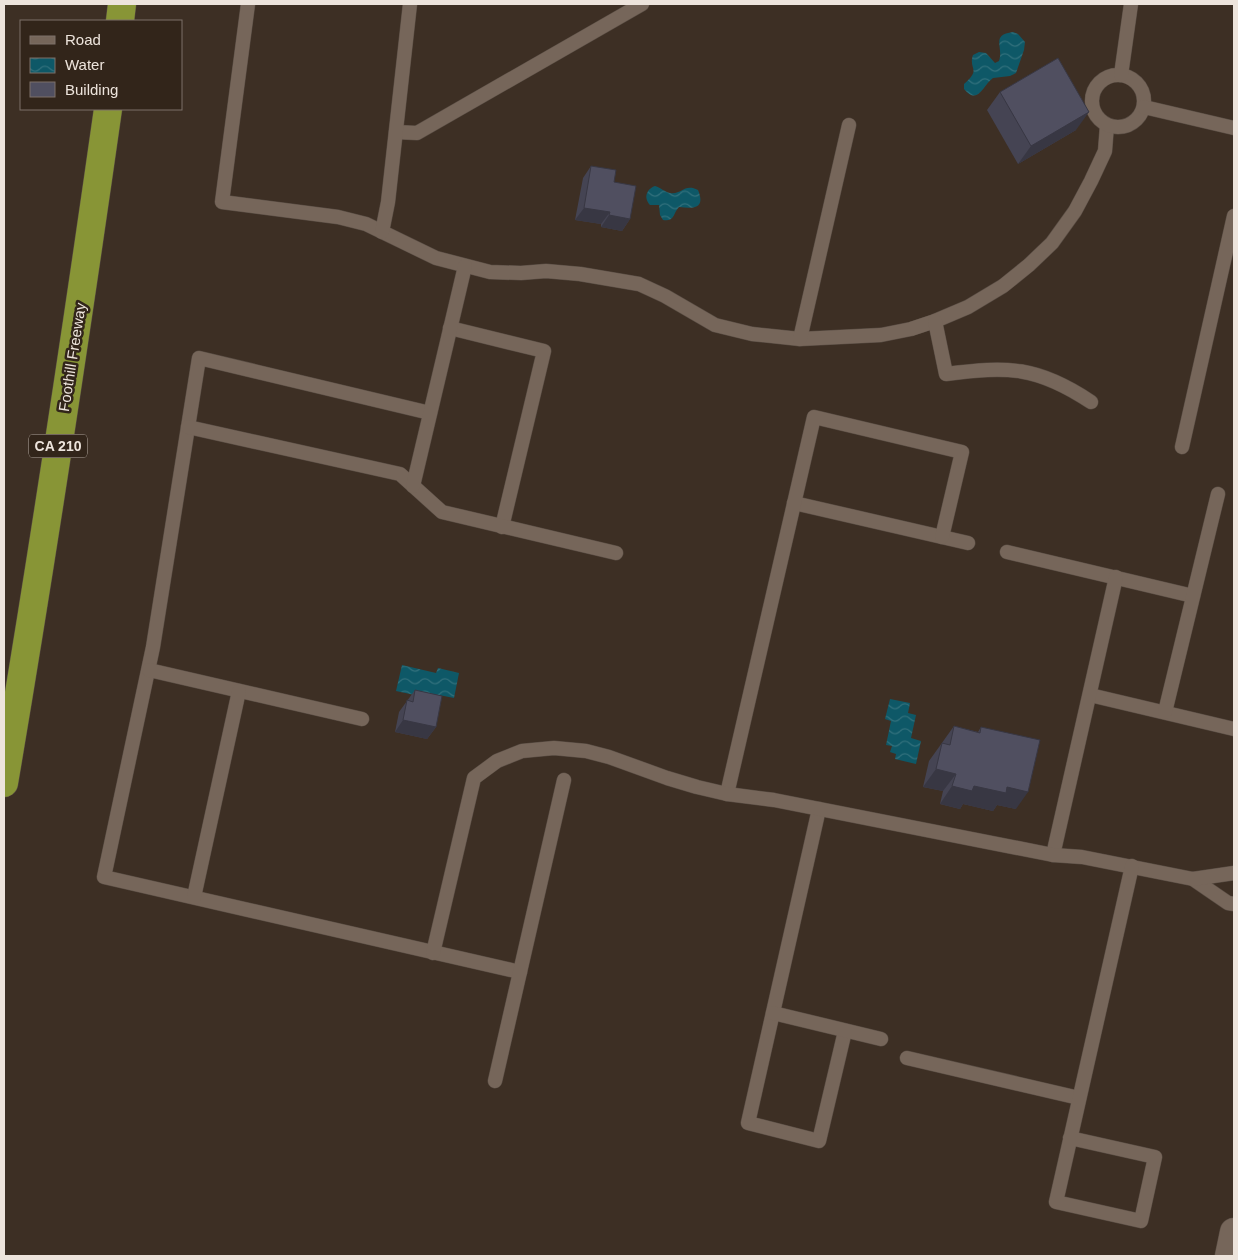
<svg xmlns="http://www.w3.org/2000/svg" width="1238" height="1260" viewBox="0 0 1238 1260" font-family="Helvetica,sans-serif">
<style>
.water{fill:url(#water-waves)}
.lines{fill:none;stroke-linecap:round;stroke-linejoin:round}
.lane-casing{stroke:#584c43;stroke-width:15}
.secondary-casing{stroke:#584c43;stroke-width:29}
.highway-casing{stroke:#584c43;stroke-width:29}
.lane{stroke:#76665a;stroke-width:14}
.secondary{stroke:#76665a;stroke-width:28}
.highway{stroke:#889536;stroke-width:28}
.wall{fill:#454453}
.shaded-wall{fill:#383743}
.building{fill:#504f60;stroke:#383743}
.labels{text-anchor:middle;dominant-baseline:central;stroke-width:5;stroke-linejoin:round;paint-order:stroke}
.shield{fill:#32251a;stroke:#b5aba2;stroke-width:1}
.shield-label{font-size:14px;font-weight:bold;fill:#ede4dc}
.street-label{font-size:15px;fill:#ede4dc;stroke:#32251a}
</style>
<defs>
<pattern id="water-waves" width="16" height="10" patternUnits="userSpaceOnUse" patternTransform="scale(1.25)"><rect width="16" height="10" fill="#0e5867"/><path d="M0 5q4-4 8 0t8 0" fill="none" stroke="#31707c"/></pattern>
</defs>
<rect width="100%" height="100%" fill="#3d2f24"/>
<!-- water -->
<g class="water">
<path d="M1013,32L1018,34L1025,42L1024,50L1016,73L1010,76L993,78C983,85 978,106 964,89V84C982,68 968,70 973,55L979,52L986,53L995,63L999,61C1004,47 990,35 1013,32Z"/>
<path d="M655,186C661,188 665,192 670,193C682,195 684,183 698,190C706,209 693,209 679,207C673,213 675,222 663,220L660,215L659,205H650C643,197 647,189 655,186Z"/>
<polygon points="402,665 436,673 438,668 459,673 454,698 439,695 438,700 396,691"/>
<polygon points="890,699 910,703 908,713 916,715 911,738 921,741 916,764 895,759 896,754 890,752 892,746 886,745 891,721 885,719"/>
</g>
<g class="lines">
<!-- lane casing -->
<g class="lane-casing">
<g id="lane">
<polyline points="248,4 222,202 338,217 366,224 436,258 490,272 521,273 546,271 580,274 639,284 665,296 715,325 752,334 800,339 881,335 911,329 935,321 968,307 1003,286 1029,265 1052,243 1075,211 1091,181 1105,151 1107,125"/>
<circle cx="1118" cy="101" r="26"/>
<polyline points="1121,75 1131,4"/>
<polyline points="1144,107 1234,128"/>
<polyline points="396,132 417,133 642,4"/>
<polyline points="382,232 388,202 410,4"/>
<path d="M935,321L946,374C1008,366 1037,366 1091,402"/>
<polyline points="450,328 544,351 502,527"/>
<polyline points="800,339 849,125"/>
<polyline points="430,413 199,358 153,647 104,877 520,972"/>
<polyline points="188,427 400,474 442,512 616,553"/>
<polyline points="1182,447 1234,216"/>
<polyline points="413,486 465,266"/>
<polyline points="794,503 968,543"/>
<polyline points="1007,552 1193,596"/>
<polyline points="149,670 362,719"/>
<polyline points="1090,695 1234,729"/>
<polyline points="1165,712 1218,494"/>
<polyline points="727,794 814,417 962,452 942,537"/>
<polyline points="819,809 748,1123 819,1141 845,1031"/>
<polyline points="1053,855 1116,577"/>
<polyline points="1193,879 1228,903 1234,904"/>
<polyline points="194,897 239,691"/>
<polyline points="433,953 474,778 497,761 522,751 554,748 586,751 609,757 667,778 697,787 727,794 774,800 1053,855 1082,857 1193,879 1234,873"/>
<polyline points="773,1013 881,1039"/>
<polyline points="907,1058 1079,1098"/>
<polyline points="495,1081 564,780"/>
<polyline points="1070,1138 1155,1157 1141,1221 1056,1202 1132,866"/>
</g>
</g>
<!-- secondary casing -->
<g class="secondary-casing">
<polyline id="secondary" points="1229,1256 1234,1232"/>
</g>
<!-- highway casing -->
<g class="highway-casing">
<g id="highway">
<polyline points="120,21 122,4"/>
<path d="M4,783C42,559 76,334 108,109"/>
</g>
</g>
<!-- lane -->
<use href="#lane" class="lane"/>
<!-- secondary -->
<use href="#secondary" class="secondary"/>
<!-- highway -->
<use href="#highway" class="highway"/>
</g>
<!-- wall -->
<g class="wall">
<polygon points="1000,92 1076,130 1018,164 987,110"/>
<polygon points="591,166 614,182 630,219 622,231 601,227 601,224 575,220 583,178"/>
<polygon points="415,690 436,727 427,739 395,732 399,712"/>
<polygon points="954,726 978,732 981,727 1016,809 997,805 993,811 963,804 960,809 940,804 943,791 923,787 929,761"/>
</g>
<!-- shaded-wall -->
<g class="shaded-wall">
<polygon points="1089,112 1076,130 1018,164 1031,146"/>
<polygon points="584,208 610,212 601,224 575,220"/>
<polygon points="609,215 630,219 622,231 601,227"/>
<polygon points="403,720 436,727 427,739 395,732"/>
<polygon points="936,769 956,774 943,791 923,787"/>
<polygon points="952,786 974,786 1007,787 1028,792 1016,809 997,805 993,811 963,804 960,809 940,804"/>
</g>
<!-- building -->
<g class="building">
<polygon points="1058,58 1089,112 1031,146 1000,92"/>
<polygon points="591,166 616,170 614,182 636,186 630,219 609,215 610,212 584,208"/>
<polygon points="415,690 442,696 436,727 403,720 407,700 413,702"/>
<polygon points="954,726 980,733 981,727 1040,740 1028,792 1007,787 1006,793 974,786 972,791 952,786 956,774 936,769 942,743 950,745"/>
</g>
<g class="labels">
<!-- shield labels -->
<rect class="shield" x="29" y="434.5" width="58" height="23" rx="4"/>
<g class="shield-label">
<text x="58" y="446">CA 210</text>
</g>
<!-- street labels -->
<g class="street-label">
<text transform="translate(72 357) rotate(-81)">Foothill Freeway</text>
</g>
</g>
<!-- border -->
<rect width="1238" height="1260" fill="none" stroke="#ede4dc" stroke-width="10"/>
<!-- legend -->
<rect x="20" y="20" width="162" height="90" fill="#32251a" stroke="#7d7168"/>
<rect x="30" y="36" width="25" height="8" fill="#76665a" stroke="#7d7168"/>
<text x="65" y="45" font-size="15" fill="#ede4dc">Road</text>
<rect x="30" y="58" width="25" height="15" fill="url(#water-waves)" stroke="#7d7168"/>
<text x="65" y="70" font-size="15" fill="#ede4dc">Water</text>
<rect x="30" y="82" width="25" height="15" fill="#504f60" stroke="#7d7168"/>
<text x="65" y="95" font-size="15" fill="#ede4dc">Building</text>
</svg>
